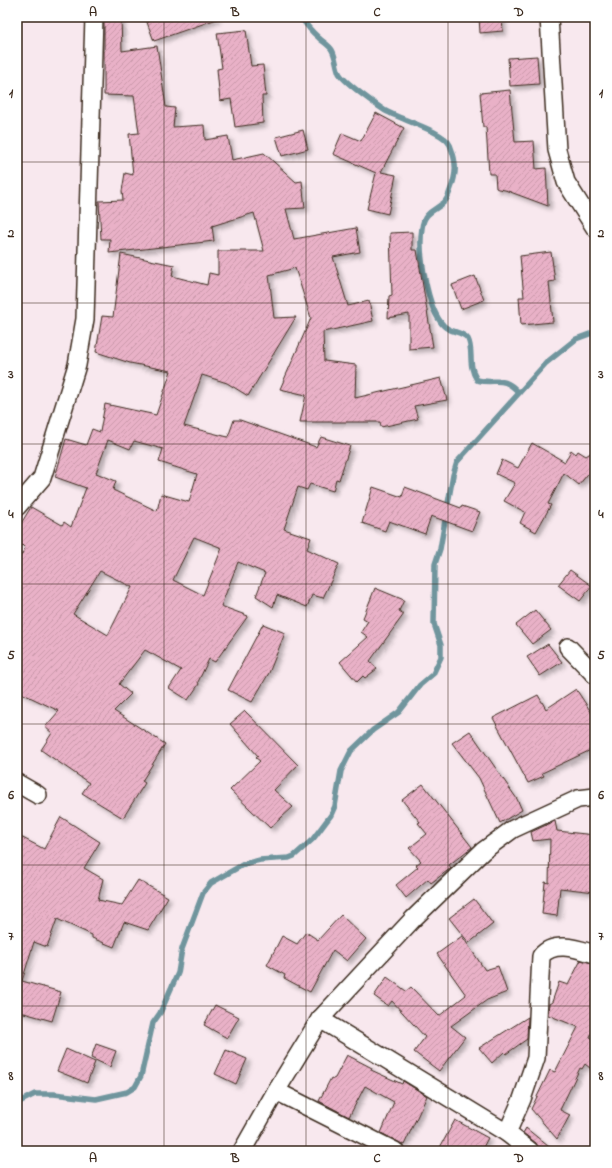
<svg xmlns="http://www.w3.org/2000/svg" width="612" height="1168" viewBox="0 0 612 1168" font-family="'Indie Flower',sans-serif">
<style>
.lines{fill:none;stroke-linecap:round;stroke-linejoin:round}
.stream{stroke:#6f959d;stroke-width:5.5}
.building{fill:url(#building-hatch);stroke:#3b2a1e;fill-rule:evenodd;filter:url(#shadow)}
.minor-casing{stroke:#3b2a1e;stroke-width:20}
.minor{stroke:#fff;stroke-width:17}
.grid{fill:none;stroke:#3b2a1e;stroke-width:1;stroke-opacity:0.55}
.neatline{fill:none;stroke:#3b2a1e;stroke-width:1.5}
.grid-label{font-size:13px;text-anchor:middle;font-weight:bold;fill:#3b2a1e}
</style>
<defs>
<pattern id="building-hatch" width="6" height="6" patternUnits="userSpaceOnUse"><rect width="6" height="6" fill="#e9b1c7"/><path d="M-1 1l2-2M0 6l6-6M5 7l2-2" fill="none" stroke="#c998aa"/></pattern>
<filter id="shadow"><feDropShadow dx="3.5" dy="3.5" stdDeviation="2" flood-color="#0004"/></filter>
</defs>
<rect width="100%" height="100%" fill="#f8e8ee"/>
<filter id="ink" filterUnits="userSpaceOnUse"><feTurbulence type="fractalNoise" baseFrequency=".025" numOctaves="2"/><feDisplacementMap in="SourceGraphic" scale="8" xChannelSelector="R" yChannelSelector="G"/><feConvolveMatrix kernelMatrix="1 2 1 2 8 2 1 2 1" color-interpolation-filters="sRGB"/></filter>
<g filter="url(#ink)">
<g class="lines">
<!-- stream -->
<g class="stream">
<path d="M301,17C306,25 312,32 319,38C323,42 329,45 332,50C336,57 336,66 339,73C343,81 375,104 384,110C398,119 444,131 450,145C457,163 457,173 450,191C448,196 447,201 442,204C432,212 424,213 422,228C418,252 427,309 444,326C451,333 463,331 468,339C474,351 467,365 477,380C495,385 503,374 519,393"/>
<polyline points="17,1103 35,1094 54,1094 96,1099 127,1092 135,1087 141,1076 153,1023 160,1013 178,973 182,949 203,893 211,883 244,864 260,860 289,858 294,856 313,839 331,815 335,806 341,771 351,751 373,730 399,712 420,685 433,674 441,657 441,645 434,624 435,564 440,549 453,475 457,462 546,363 576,339 595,332"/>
</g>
</g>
<!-- building -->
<g class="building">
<path d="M104,17H121L122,51L157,46L166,107L175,108L173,127L204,125L205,140L228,136L232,160L264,153L296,182L302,181L305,208L286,209L294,239L356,228L360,252L333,257L348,306L369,301L373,321L323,332L324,361L356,365L355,398L441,378L447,400L414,406L418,419L381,427L380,422H300L306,395L280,389L311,318L295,268L269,275L274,318L296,317L248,396L227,383L202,375L184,426L228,437L234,420H240L316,447L321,437L350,446L339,480L336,479L333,491L310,484L307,490L298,487L284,529L311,538L307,549L339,564L323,598L312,595L307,607L277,595L273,607L256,596L265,573L238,562L221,606L248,616L215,662L209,659L198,682L199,684L188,700L169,688L181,670L145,650L119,684L131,694L114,711L165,744L142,781L145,783L123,818L82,793L89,783L41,750L52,733L45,727L59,711L17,691V563L25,548L17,540V530L31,507L62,525L64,522L71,527L86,488L55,477L66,439L86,445L92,429L100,432L105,404L156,415L171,371L130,363L96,352L102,316L113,317L121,254L174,265L172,276L207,285L209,273L218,275V251H264L254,213L212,226L214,241L109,253L110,239H101L99,201L123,200L122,191L125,173L133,175L129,134L139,133L134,96L104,95ZM108,440L130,449L134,441L163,449L159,462L197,474L189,502L161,494L157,511L113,490L116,481L96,473ZM194,537L222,548L203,595L173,580ZM100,571L132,587L108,635L73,614Z"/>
<polygon points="145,17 216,17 217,19 154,41"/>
<polygon points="479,17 502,17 503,31 480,33"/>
<polygon points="246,30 251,66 263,65 266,96 262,96 263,123 235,127 231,99 220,101 217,69 222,68 217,33"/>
<polygon points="537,56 539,84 510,86 508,58"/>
<polygon points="510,90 515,142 534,141 536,169 546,168 548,206 505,190 498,189 496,188 495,174 489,174 486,127 483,127 480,93"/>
<polygon points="376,113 404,128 381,172 396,175 388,214 367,209 376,173 333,154 342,133 361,141"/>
<polygon points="303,130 308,149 282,156 276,137"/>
<polygon points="412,232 412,250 417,250 433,347 409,349 409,314 388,318 389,296 392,295 390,233"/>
<polygon points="551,252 555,281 549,282 553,322 521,325 519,297 524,297 520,256"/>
<polygon points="475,276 484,300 461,309 452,285"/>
<polygon points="532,443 565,462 571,450 576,454 578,451 586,456 595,450 595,465 579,485 564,473 548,504 551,505 536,532 520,523 525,512 504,501 515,483 496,474 502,460 518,468"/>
<polygon points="373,487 402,497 405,487 461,508 462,506 480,512 472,531 431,516 425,534 389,521 385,531 362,523"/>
<polygon points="570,570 592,586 580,601 558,585"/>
<polygon points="375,588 404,600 399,611 404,614 370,661 377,669 365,678 363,676 357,682 340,662 368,637 361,632 368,621 363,618"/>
<polygon points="535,610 551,630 532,644 516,625"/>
<polygon points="263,624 285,633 269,673 252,702 228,690"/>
<polygon points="548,644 562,662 540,676 527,657"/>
<polygon points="576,689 595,718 595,748 542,773 544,776 528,783 493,718 538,695 546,709"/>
<polygon points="245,711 298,765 274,790 293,807 270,828 230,790 260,761 256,758 258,756 230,724"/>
<polygon points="470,731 517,799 522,810 500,823 479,778 452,743"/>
<polygon points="423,784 472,847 449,865 451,868 431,883 428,879 406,898 396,885 418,867 416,865 421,861 409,848 427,834 418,823 420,822 402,800"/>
<polygon points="61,817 100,842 84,868 103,879 98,900 122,905 138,880 168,897 148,930 124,922 114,947 92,938 92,935 57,919 47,947 34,942 22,981 61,992 52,1021 17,1011 17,835 44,849"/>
<polygon points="555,821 557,831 595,835 595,892 560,888 557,916 542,914 545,882 549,883 550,839 533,841 531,832"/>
<polygon points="474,899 493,924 469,943 449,918"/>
<polygon points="341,915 366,939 347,961 333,950 310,992 284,978 285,975 267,965 282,936 297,944 306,932 318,940"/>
<polygon points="462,936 485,970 498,966 507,992 487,1000 451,1026 465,1037 439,1071 414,1052 425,1037 392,1001 388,1006 374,996 387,977 406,991 411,987 439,1016 466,995 437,954"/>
<polygon points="581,960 595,964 595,1024 590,1037 595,1040 595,1072 585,1064 582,1069 580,1068 560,1110 570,1115 557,1139 531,1109 550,1070 555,1072 578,1027 548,1015 549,1004 552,1002 559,982 568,985"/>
<polygon points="215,1005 239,1017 227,1038 204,1025"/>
<polygon points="528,1017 527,1039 506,1054 504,1052 492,1063 479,1048"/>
<polygon points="96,1044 116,1051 110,1067 91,1058"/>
<polygon points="66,1049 95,1062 87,1083 57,1071"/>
<polygon points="226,1050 247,1059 236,1084 215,1074"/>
<polygon points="347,1055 372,1068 371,1070 402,1084 403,1081 427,1096 404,1145 381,1133 394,1102 365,1086 349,1117 319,1101 331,1078 333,1079 335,1078"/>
<polygon points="455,1120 488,1138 481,1151 438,1151"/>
<polygon points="526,1128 554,1151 540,1151 536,1143 523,1133"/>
</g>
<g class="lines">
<!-- minor casing -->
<g class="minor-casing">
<g id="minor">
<polyline points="549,17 557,150 566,182 595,228"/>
<polyline points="17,507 42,478 77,365 85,319 94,17"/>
<polyline points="568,647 595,675"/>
<polyline points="17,783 38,795"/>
<polyline points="320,1019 507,1133 530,1151"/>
<polyline points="276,1091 395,1151"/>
<path d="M507,1133L522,1099L536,1058L541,956C554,940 578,949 595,954"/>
<polyline points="242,1151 276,1091 320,1019 413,919 483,851 513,829 578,799 595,797"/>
</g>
</g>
<!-- minor -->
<use href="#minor" class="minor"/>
</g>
</g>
<!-- grid -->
<path class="grid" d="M164,17V1151M306,17V1151M448,17V1151M17,162H595M17,303H595M17,444H595M17,584H595M17,724H595M17,865H595M17,1006H595"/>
<!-- margin -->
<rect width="612" height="1168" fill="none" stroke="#fff" stroke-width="44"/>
<rect x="22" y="22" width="568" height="1124" class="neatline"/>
<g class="grid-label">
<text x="93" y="16">A</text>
<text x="235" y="16">B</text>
<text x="377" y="16">C</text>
<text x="519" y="16">D</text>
<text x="11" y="97">1</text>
<text x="601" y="97">1</text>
<text x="11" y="237">2</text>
<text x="601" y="237">2</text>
<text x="11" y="378">3</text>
<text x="601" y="378">3</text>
<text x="11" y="518">4</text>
<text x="601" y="518">4</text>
<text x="11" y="659">5</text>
<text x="601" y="659">5</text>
<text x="11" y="799">6</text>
<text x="601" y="799">6</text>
<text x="11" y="940">7</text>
<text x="601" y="940">7</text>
<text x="11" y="1080">8</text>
<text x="601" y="1080">8</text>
<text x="93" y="1162">A</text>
<text x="235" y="1162">B</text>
<text x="377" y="1162">C</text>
<text x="519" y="1162">D</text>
</g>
</svg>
